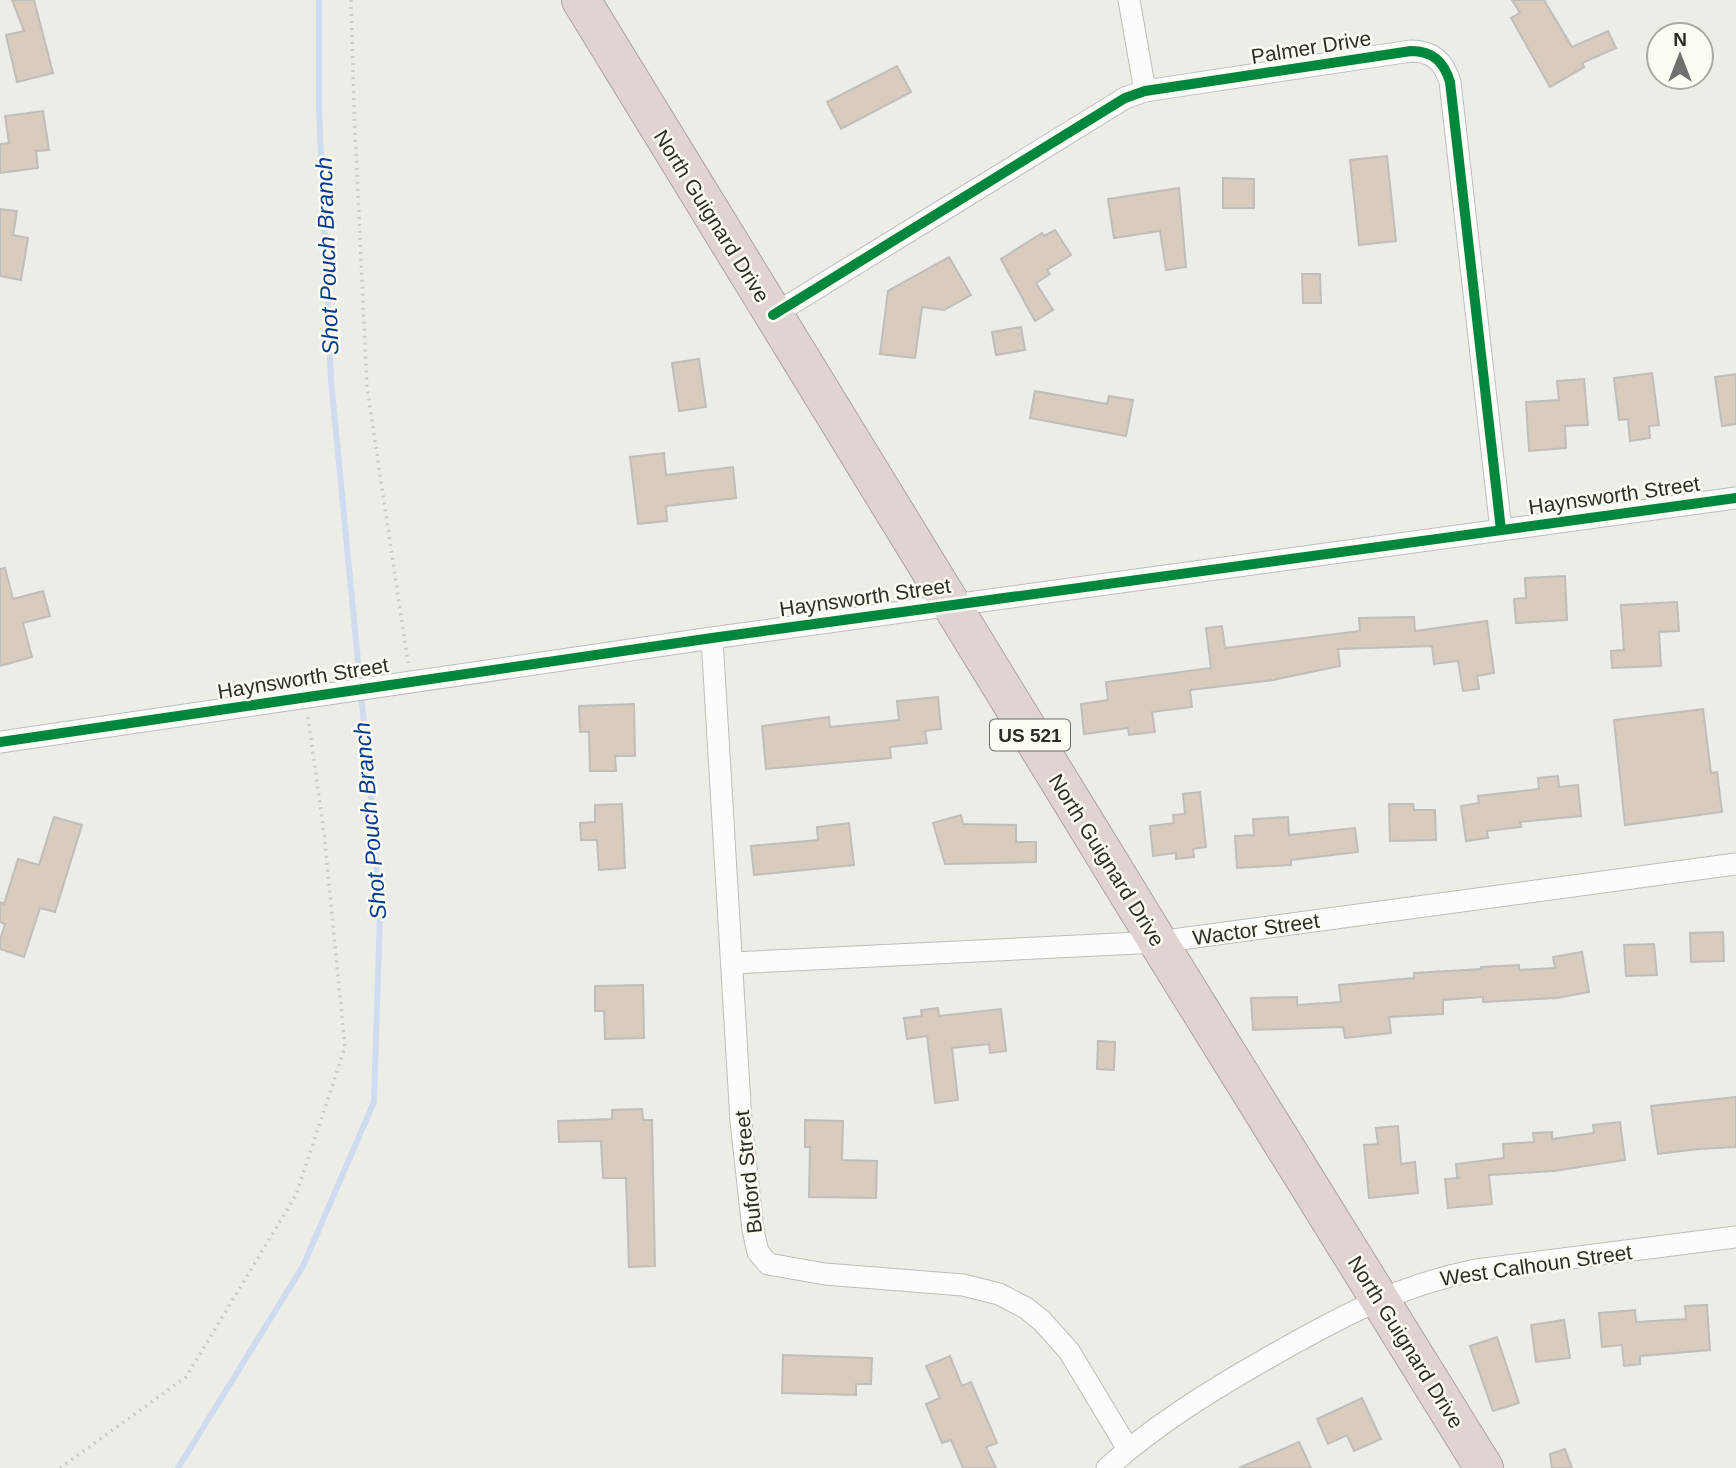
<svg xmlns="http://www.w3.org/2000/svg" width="1736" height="1468" viewBox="0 0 1736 1468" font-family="Arial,sans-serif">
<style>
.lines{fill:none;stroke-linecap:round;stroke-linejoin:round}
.stream{stroke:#cfdcf0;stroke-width:6}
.building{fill:#d9cbbd;stroke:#bfbeba;stroke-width:2}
.street-casing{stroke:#bebdb9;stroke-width:23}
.highway-casing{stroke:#aea39f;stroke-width:40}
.path{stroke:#cccbc9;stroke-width:3.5;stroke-dasharray:2 5;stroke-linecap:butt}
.street{stroke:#fcfcfc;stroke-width:21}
.highway{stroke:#dfd4d1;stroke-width:38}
.cycleway-casing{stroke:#fdfbf2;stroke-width:15}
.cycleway{stroke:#00873e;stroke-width:10}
.labels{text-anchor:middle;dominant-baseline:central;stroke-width:5;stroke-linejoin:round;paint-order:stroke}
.shield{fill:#fdfbf2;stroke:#6c6b65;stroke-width:2}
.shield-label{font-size:19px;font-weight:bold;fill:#2e2d29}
.street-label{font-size:21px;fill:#2e2d29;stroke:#fdfbf2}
.water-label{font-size:23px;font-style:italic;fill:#033c8e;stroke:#fdfbf2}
</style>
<rect width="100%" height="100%" fill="#edede8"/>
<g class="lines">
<!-- stream -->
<polyline class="stream" points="178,1468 303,1266 374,1102 380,915 371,797 331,380 319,110 319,0"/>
</g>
<!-- building -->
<g class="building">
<polygon points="12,0 34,0 53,73 17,82 6,35 24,31"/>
<polygon points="1512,0 1544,0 1572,47 1608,31 1616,48 1582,63 1584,67 1550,87 1511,18 1520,13"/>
<polygon points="897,66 911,92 841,129 827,102"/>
<polygon points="43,111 49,150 36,151 38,168 0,173 0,144 9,143 5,116"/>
<polygon points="1387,156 1396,241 1359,245 1350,160"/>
<polygon points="1223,178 1254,179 1254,208 1223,208"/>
<polygon points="1179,188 1186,267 1166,270 1160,231 1114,238 1108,199"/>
<polygon points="0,209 17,211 13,235 28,238 21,280 0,276"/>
<polygon points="1055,230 1071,255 1047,270 1050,274 1036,283 1053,310 1035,321 1001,259 1042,233 1044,236"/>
<polygon points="949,257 971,295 944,310 922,307 915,358 880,354 888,291"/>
<polygon points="1302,274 1320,274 1321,303 1303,303"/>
<polygon points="1021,327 1025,350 996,355 992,332"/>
<polygon points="699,359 706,407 679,411 672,363"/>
<polygon points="1652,373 1659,425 1649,426 1650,438 1630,441 1628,419 1619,420 1614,378"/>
<polygon points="1736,374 1736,424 1722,426 1715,377"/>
<polygon points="1584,379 1588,425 1565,426 1566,448 1529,451 1526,402 1559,400 1557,381"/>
<polygon points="1035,391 1107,404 1109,396 1133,400 1126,436 1030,418"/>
<polygon points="664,453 666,475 733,467 736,498 666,506 667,521 638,524 630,457"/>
<polygon points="5,568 13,599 43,591 50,616 23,623 32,657 0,666 0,569"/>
<polygon points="1565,576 1567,620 1516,623 1514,599 1526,598 1525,578"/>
<polygon points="1677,602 1679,631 1659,632 1661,666 1612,668 1611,651 1624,650 1621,605"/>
<polygon points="1414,617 1415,631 1487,621 1494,673 1477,676 1479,689 1463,691 1458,661 1434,664 1432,646 1338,649 1340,666 1273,680 1190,690 1192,707 1152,712 1155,732 1129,735 1128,728 1084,734 1081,704 1108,700 1106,682 1211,668 1206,628 1222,626 1225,648 1360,631 1359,618"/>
<polygon points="938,697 941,729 925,731 927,743 890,747 891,758 766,769 762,726 829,717 830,727 899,720 897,701"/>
<polygon points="634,704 635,756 615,756 616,771 590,771 589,732 580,732 579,706"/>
<polygon points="1703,709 1711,773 1717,772 1722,812 1625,825 1614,720"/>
<polygon points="1558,776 1559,787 1578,785 1581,816 1520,822 1521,827 1487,831 1488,838 1466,841 1461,806 1479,803 1478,796 1539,789 1538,778"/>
<polygon points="1200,792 1206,847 1193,849 1194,857 1176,859 1176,853 1153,856 1150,826 1174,823 1173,815 1185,814 1183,794"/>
<polygon points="622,804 625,868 599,870 597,840 581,840 580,823 595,822 595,805"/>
<polygon points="1389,804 1413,804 1414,810 1435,810 1436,840 1390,841"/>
<polygon points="961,815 963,824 1016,825 1016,842 1036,842 1036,862 945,864 933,823"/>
<polygon points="54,817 82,825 55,912 40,908 24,957 0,949 0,940 5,924 0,922 0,902 4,904 18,859 39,865"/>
<polygon points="1288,817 1289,835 1355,828 1358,852 1291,860 1291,865 1237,868 1235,836 1254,835 1253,819"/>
<polygon points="849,823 854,865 754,875 751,846 818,840 817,827"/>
<polygon points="1723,932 1724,961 1691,962 1690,933"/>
<polygon points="1654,944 1657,975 1626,976 1624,945"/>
<polygon points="1582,952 1589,992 1557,998 1483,1002 1483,997 1443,1000 1443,1014 1389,1017 1391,1033 1345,1038 1343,1027 1253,1030 1251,998 1297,997 1297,1005 1341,1002 1339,985 1414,978 1414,973 1482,969 1481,967 1519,965 1519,970 1555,968 1553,957"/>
<polygon points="643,985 644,1038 605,1039 604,1011 595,1011 595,986"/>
<polygon points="938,1008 939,1016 1001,1009 1006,1051 990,1053 989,1044 952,1048 958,1100 935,1103 927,1036 907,1039 904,1018 922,1016 921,1010"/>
<polygon points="1098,1041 1115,1042 1114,1070 1097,1069"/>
<polygon points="1736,1097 1736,1147 1699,1149 1658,1154 1651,1106"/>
<polygon points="642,1109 643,1120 652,1120 655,1266 629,1267 626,1178 603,1178 601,1141 559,1142 558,1121 612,1119 612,1110"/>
<polygon points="805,1120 843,1121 842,1160 877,1161 876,1198 809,1197 810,1147 805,1147"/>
<polygon points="1620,1122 1625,1160 1554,1171 1489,1175 1492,1204 1448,1208 1445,1179 1460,1178 1457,1177 1456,1164 1504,1158 1503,1144 1534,1142 1533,1133 1552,1132 1552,1139 1594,1133 1593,1125"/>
<polygon points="1398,1126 1401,1164 1415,1162 1418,1193 1369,1198 1364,1145 1378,1144 1376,1128"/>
<polygon points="1707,1305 1710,1350 1640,1356 1640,1364 1624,1366 1622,1345 1602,1347 1599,1313 1635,1310 1636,1322 1686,1319 1685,1306"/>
<polygon points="1564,1320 1570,1358 1536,1362 1531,1325"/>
<polygon points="1497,1337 1519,1403 1493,1411 1470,1346"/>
<polygon points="783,1355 872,1358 871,1384 856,1384 856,1395 782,1393"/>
<polygon points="950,1356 962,1386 971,1382 997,1443 986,1447 996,1468 963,1468 951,1440 942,1443 926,1404 940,1398 926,1366"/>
<polygon points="1362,1398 1381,1439 1354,1451 1347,1435 1328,1444 1317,1419"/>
<polygon points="1299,1442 1311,1468 1239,1468"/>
<polygon points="1565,1449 1572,1468 1552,1468 1550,1454"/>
</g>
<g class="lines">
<!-- street casing -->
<g class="street-casing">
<g id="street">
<polyline points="1129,0 1145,91"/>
<path d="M773,315L1125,98L1145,91L1411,51C1433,51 1444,62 1450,82L1501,530"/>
<polyline points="712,638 741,1121 753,1230 758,1252 768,1264 825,1274 963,1285 999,1294 1026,1308 1042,1321 1069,1351 1128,1449"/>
<polyline points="0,742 712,638 1736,498"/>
<polyline points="732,963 1158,942 1736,864"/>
<path d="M1107,1468C1155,1425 1210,1391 1266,1359C1336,1319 1396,1286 1476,1270L1736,1237"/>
</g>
</g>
<!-- highway casing -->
<g class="highway-casing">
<polyline id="highway" points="581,0 1158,942 1484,1468"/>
</g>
<!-- path -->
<g class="path">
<polyline points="351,0 354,107 367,387 408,663"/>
<polyline points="60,1468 186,1377 296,1195 345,1047 324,833 308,717"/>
</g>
<!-- street -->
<use href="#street" class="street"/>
<!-- highway -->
<use href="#highway" class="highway"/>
<!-- cycleway casing -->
<g class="cycleway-casing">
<g id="cycleway">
<path d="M773,315L1125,98L1145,91L1411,51C1433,51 1444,62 1450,82L1501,530"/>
<polyline points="0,742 712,638 1736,498"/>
</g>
</g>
<!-- cycleway -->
<use href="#cycleway" class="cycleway"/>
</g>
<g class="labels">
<!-- shield labels -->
<rect class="shield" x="990" y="719.5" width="80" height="31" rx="5"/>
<g class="shield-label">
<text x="1030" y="735">US 521</text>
</g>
<!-- street labels -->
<g class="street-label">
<text transform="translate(1311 47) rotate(-9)">Palmer Drive</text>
<text transform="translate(712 216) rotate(58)">North Guignard Drive</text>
<text transform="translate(1614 495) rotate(-8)">Haynsworth Street</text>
<text transform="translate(865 597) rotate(-8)">Haynsworth Street</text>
<text transform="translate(303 678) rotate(-9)">Haynsworth Street</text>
<text transform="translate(1107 860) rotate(58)">North Guignard Drive</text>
<text transform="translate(1256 929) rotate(-8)">Wactor Street</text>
<text transform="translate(748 1172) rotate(-96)">Buford Street</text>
<text transform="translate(1536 1265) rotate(-8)">West Calhoun Street</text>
<text transform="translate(1406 1342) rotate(58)">North Guignard Drive</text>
</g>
<!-- water labels -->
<g class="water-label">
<text transform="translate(327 256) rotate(-92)">Shot Pouch Branch</text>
<text transform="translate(370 821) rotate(-95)">Shot Pouch Branch</text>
</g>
</g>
<!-- north arrow -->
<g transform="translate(1680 56)"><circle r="33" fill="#fdfbf2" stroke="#aaa9a2" stroke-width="2"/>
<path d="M0-5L12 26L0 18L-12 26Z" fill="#71706c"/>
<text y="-10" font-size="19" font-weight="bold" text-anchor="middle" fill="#2e2d29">N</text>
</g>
</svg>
